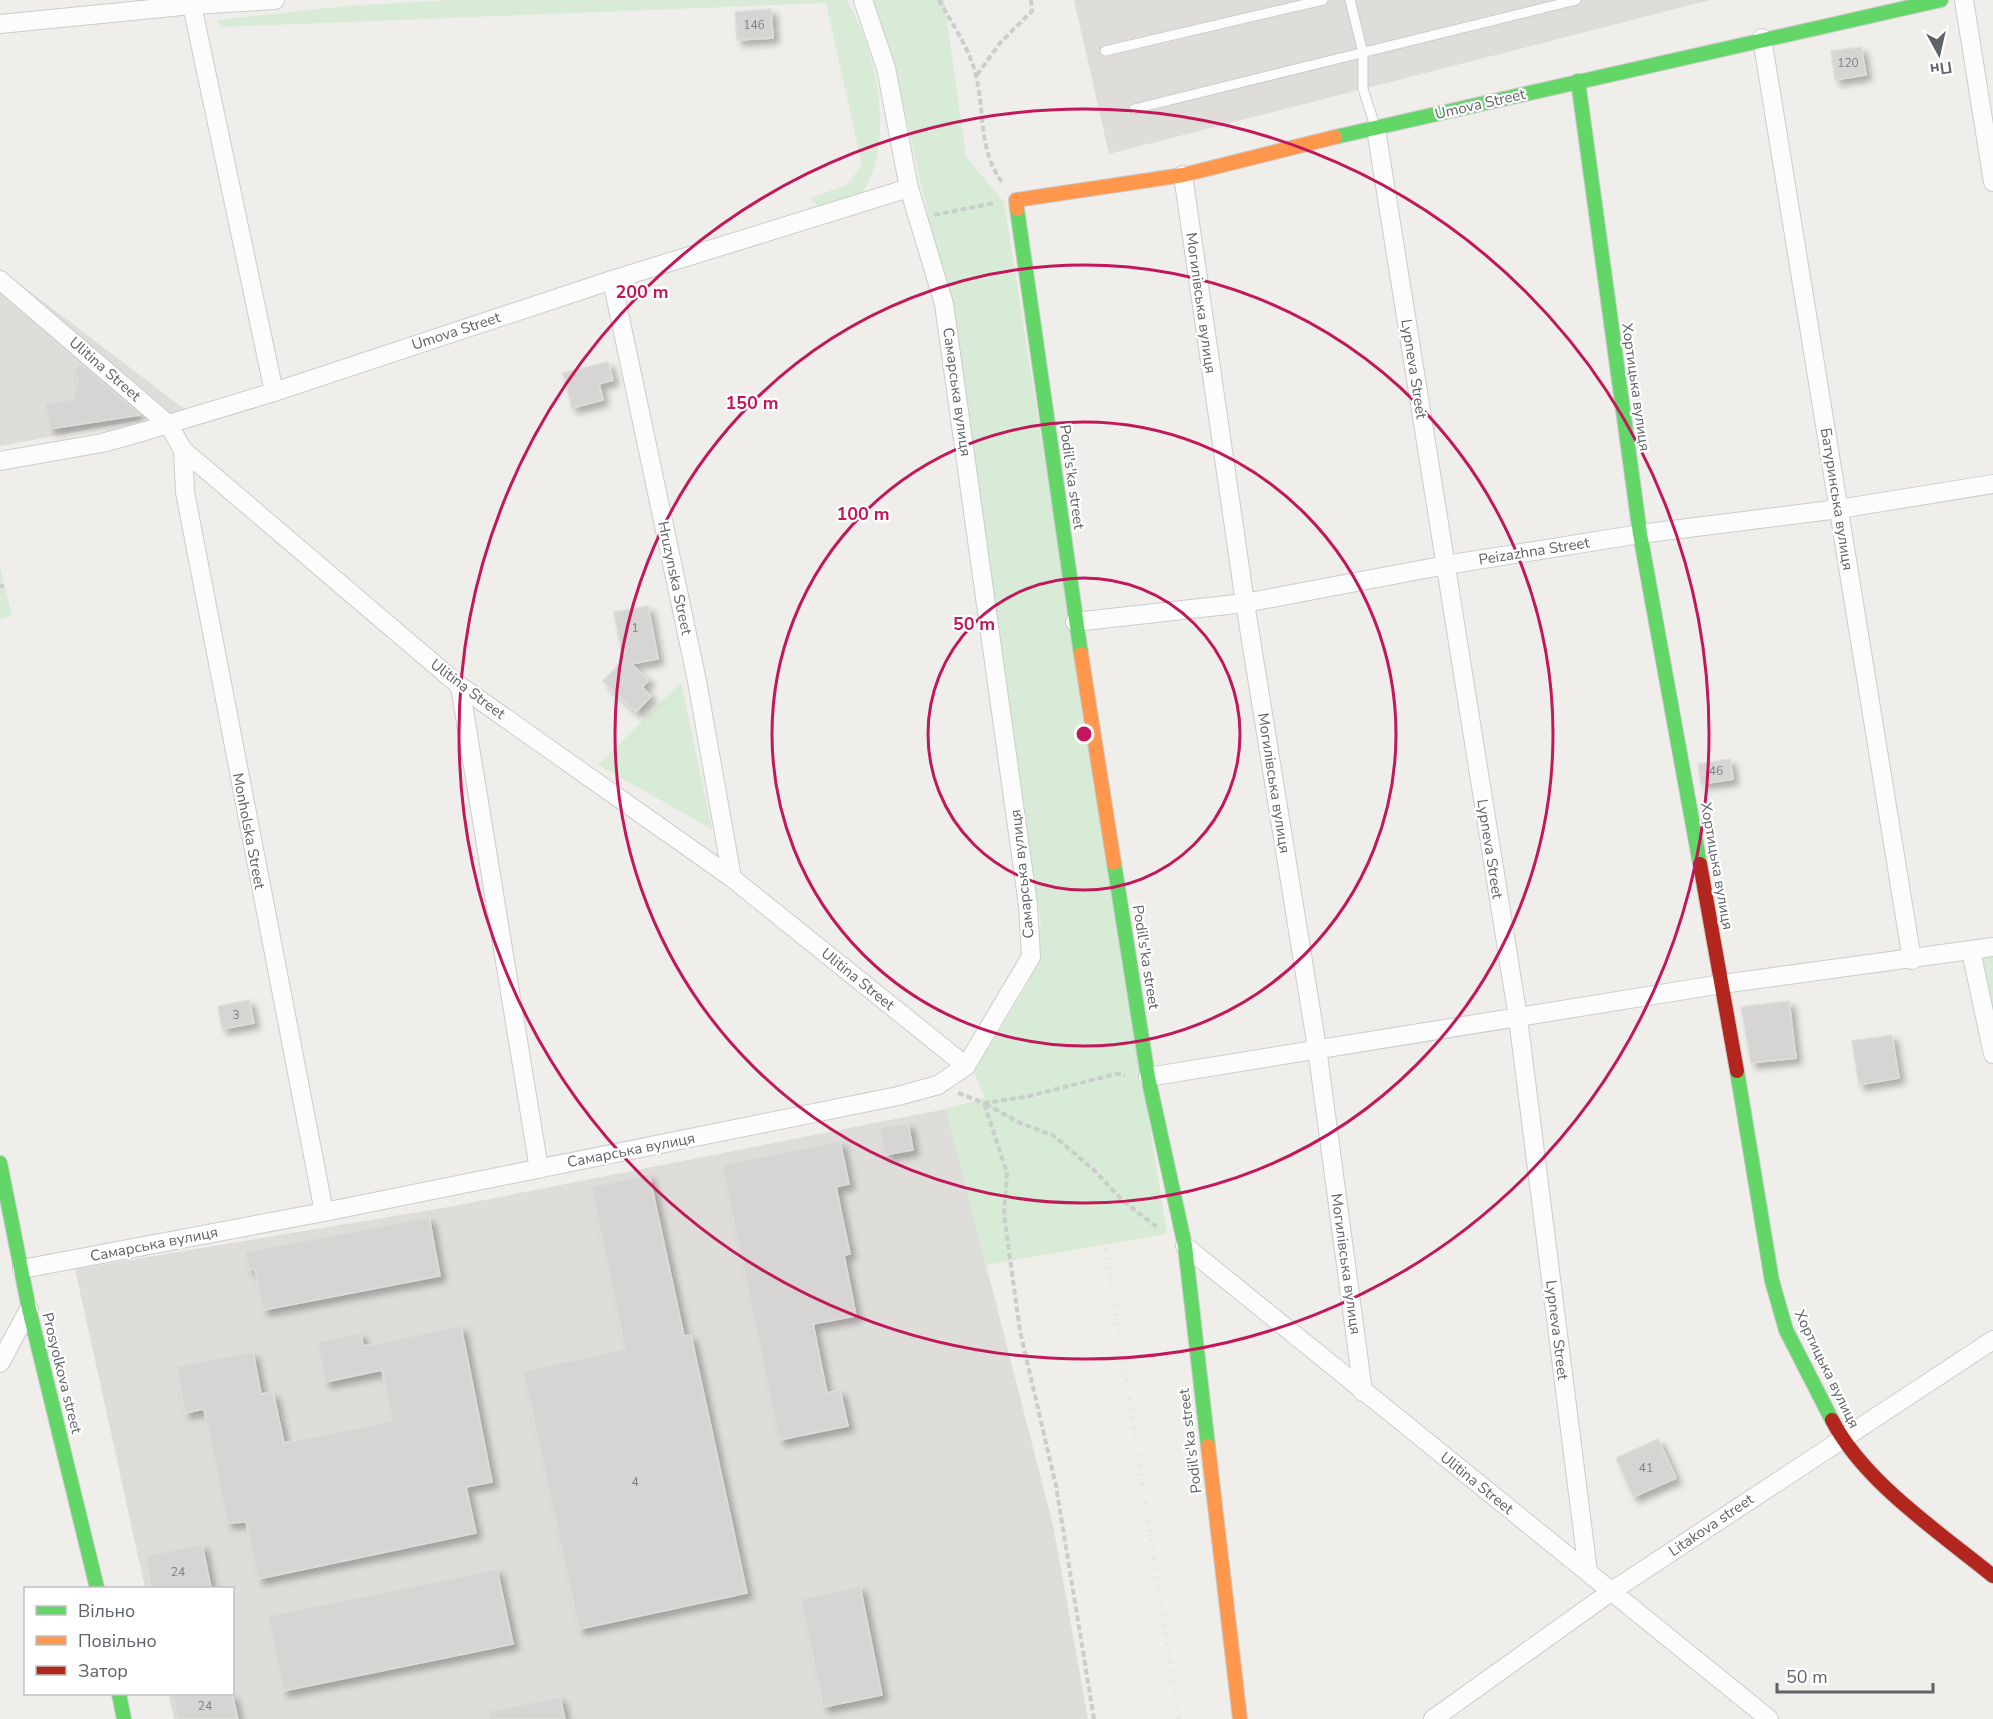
<svg xmlns="http://www.w3.org/2000/svg" width="1993" height="1719" viewBox="0 0 1993 1719" font-family="'Nunito Sans',sans-serif">
<style>
.industrial{fill:#dfddda}
.green{fill:#d8ebd6}
.building{fill:#d6d5d3;stroke:#deddd9;stroke-width:1.5;filter:url(#shadow)}
.lines{fill:none;stroke-linecap:round;stroke-linejoin:round}
.lane-casing{stroke:#cbcccc;stroke-width:11}
.street-casing{stroke:#cbcccc;stroke-width:20}
.fast-casing{stroke:#cacacb;stroke-width:16}
.slow-casing{stroke:#cacacb;stroke-width:16}
.jam-casing{stroke:#cacacb;stroke-width:16}
.path{stroke:#cacfcc;stroke-width:4;stroke-dasharray:6 3;stroke-linecap:butt}
.lane{stroke:#fdfcfc;stroke-width:9}
.street{stroke:#fdfcfc;stroke-width:18}
.fast{stroke:#63d668;stroke-width:14}
.slow{stroke:#ff974d;stroke-width:14}
.jam{stroke:#b3261e;stroke-width:14}
.rail{stroke:#e4e4e4;stroke-width:4.5;stroke-dasharray:1.5 8;stroke-linecap:butt}
.ring{fill:none;stroke:#c2185b;stroke-width:3}
.labels{text-anchor:middle;dominant-baseline:central;stroke-width:4.5;stroke-linejoin:round;paint-order:stroke}
.number-label{font-size:12px;fill:#7e8184}
.street-label{font-size:15px;fill:#5f6368;stroke:#fff}
.centre{fill:#c2185b;stroke:#fff;stroke-width:3}
.ring-label{font-size:18px;text-anchor:middle;font-weight:bold;fill:#c2185b;stroke:#fff;stroke-width:4.5;stroke-linejoin:round;paint-order:stroke}
</style>
<defs>
<filter id="shadow"><feDropShadow dx="5.5" dy="5.5" stdDeviation="3" flood-color="#0004"/></filter>
</defs>
<rect width="100%" height="100%" fill="#efeeea"/>
<!-- industrial -->
<g class="industrial">
<polygon points="1074,0 1710,0 1109,154"/>
<polygon points="0,269 187,411 0,446"/>
<polygon points="946,1109 1053,1525 1088,1719 174,1719 168,1694 232,1694 232,1588 145,1588 75,1269 454,1206"/>
</g>
<!-- green -->
<g class="green">
<path d="M452,0H847C878,55 897,143 859,199L818,206L810,198L847,185L862,165L826,3L221,27L217,20L347,6Z"/>
<polygon points="873,0 944,0 966,157 1004,202 1167,1234 986,1265 946,1109 984,1098 974,1072 1029,982 1041,923 928,215 895,67"/>
<polygon points="0,567 12,616 0,619"/>
<polygon points="681,682 712,829 598,765"/>
<polygon points="1993,953 1993,1027 1979,956"/>
</g>
<!-- building -->
<g class="building">
<polygon points="771,9 773,38 737,40 735,12"/>
<polygon points="1861,47 1866,75 1835,80 1831,51"/>
<polygon points="608,362 613,380 599,384 603,400 572,408 563,373"/>
<polygon points="81,364 140,415 50,429 45,404 73,399 78,377 73,371"/>
<polygon points="648,606 658,659 631,664 649,680 642,687 651,696 636,712 603,681 623,660 614,612"/>
<polygon points="1730,759 1733,779 1701,784 1698,764"/>
<polygon points="249,1000 254,1023 222,1029 218,1006"/>
<polygon points="1789,1001 1796,1058 1751,1063 1741,1007"/>
<polygon points="1892,1035 1899,1078 1859,1085 1852,1041"/>
<polygon points="908,1123 913,1150 885,1155 880,1128"/>
<polygon points="840,1141 849,1184 836,1187 850,1254 844,1255 856,1316 813,1324 827,1393 840,1390 848,1426 779,1440 722,1165"/>
<polygon points="649,1174 684,1336 691,1335 747,1593 579,1629 523,1371 625,1349 591,1187"/>
<polygon points="429,1217 440,1276 263,1310 255,1269 249,1270 245,1252"/>
<polygon points="461,1326 492,1482 466,1487 476,1533 258,1579 246,1522 227,1523 204,1409 185,1413 176,1366 253,1352 261,1394 273,1392 284,1443 392,1421 382,1370 325,1382 317,1342 361,1333 363,1346"/>
<polygon points="1658,1439 1676,1478 1633,1497 1616,1458"/>
<polygon points="202,1544 211,1588 151,1588 145,1556"/>
<polygon points="497,1569 513,1644 283,1691 268,1616"/>
<polygon points="860,1586 882,1695 823,1707 801,1599"/>
<polygon points="172,1694 232,1694 238,1719 178,1719"/>
<polygon points="560,1697 565,1719 490,1719 489,1711"/>
</g>
<g class="lines">
<!-- lane casing -->
<g class="lane-casing">
<g id="lane">
<polyline points="1350,0 1363,53 1363,89 1375,126"/>
<polyline points="1105,51 1323,0"/>
<polyline points="1134,109 1576,0"/>
</g>
</g>
<!-- street casing -->
<g class="street-casing">
<g id="street">
<polyline points="1964,0 1993,182"/>
<polyline points="192,5 274,392"/>
<polyline points="0,24 192,5 275,0"/>
<polyline points="1762,38 1912,960"/>
<polyline points="1376,129 1518,1018 1588,1572"/>
<polyline points="1183,175 1245,603 1317,1048 1363,1392"/>
<polyline points="0,280 168,424 183,450 460,686 732,878 966,1066"/>
<polyline points="612,280 697,681 732,878"/>
<polyline points="183,450 185,492 324,1212"/>
<polyline points="0,461 102,443 142,432 274,392 612,280 909,188"/>
<polyline points="1075,622 1245,603 1446,565 1640,534 1839,509 1993,484"/>
<polyline points="460,686 539,1169"/>
<polyline points="1971,951 1993,1054"/>
<polyline points="1148,1077 1722,984 1993,947"/>
<polyline points="1185,1246 1769,1719"/>
<polyline points="22,1269 324,1212 898,1096 938,1085 966,1066 1031,957 1028,905 944,304 909,188 886,68 863,0"/>
<polyline points="0,1363 29,1309"/>
<polyline points="1433,1719 1612,1591 1993,1340"/>
</g>
</g>
<!-- fast casing -->
<g class="fast-casing">
<g id="fast">
<polyline points="1578,81 1640,534 1700,864"/>
<polyline points="1335,137 1941,0"/>
<polyline points="1017,209 1081,654"/>
<polyline points="1114,863 1148,1077 1185,1246 1208,1446"/>
<polyline points="1737,1071 1772,1281 1786,1330 1832,1420"/>
<polyline points="0,1163 29,1309 97,1588"/>
<polyline points="119,1694 124,1719"/>
</g>
</g>
<!-- slow casing -->
<g class="slow-casing">
<g id="slow">
<polyline points="1017,209 1016,200 1183,175 1335,137"/>
<polyline points="1081,654 1114,863"/>
<polyline points="1208,1446 1240,1719"/>
</g>
</g>
<!-- jam casing -->
<g class="jam-casing">
<g id="jam">
<polyline points="1700,864 1737,1071"/>
<path d="M1832,1420C1864,1482 1939,1532 1993,1576"/>
</g>
</g>
<!-- path -->
<g class="path">
<path d="M939,0C952,24 970,49 976,76C985,112 978,152 1003,183"/>
<polyline points="977,75 1000,43 1032,11 1031,0"/>
<polyline points="934,215 994,203"/>
<polyline points="0,586 4,586"/>
<polyline points="958,1093 984,1103 1025,1097 1116,1074 1125,1075"/>
<polyline points="1094,1719 1056,1486 1020,1331 1004,1215 1007,1173 984,1103 1018,1122 1054,1136 1094,1170 1122,1200 1158,1228"/>
</g>
<!-- lane -->
<use href="#lane" class="lane"/>
<!-- street -->
<use href="#street" class="street"/>
<!-- fast -->
<use href="#fast" class="fast"/>
<!-- slow -->
<use href="#slow" class="slow"/>
<!-- jam -->
<use href="#jam" class="jam"/>
<!-- rail -->
<polyline class="rail" points="911,0 1179,1719"/>
</g>
<!-- distance rings -->
<g class="ring">
<circle cx="1084" cy="734" r="156"/>
<circle cx="1084" cy="734" r="312"/>
<circle cx="1084" cy="734" r="469"/>
<circle cx="1084" cy="734" r="625"/>
</g>
<g class="labels">
<!-- number labels -->
<g class="number-label">
<text x="754" y="25">146</text>
<text x="1848" y="63">120</text>
<text x="635" y="628">1</text>
<text x="1716" y="771">46</text>
<text x="236" y="1015">3</text>
<text x="1646" y="1468">41</text>
<text x="635" y="1482">4</text>
<text x="178" y="1572">24</text>
<text x="205" y="1706">24</text>
</g>
<!-- street labels -->
<g class="street-label">
<text transform="translate(1480 104) rotate(-13)">Umova Street</text>
<text transform="translate(1201 303) rotate(82)">Могилівська вулиця</text>
<text transform="translate(456 331) rotate(-18)">Umova Street</text>
<text transform="translate(105 369) rotate(41)">Ulitina Street</text>
<text transform="translate(1414 369) rotate(81)">Lypneva Street</text>
<text transform="translate(1636 387) rotate(82)">Хортицька вулиця</text>
<text transform="translate(957 392) rotate(82)">Самарська вулиця</text>
<text transform="translate(1072 477) rotate(82)">Podil's'ka street</text>
<text transform="translate(1837 499) rotate(81)">Батуринська вулиця</text>
<text transform="translate(1534 551) rotate(-9)">Peizazhna Street</text>
<text transform="translate(675 578) rotate(78)">Hruzynska Street</text>
<text transform="translate(468 689) rotate(37)">Ulitina Street</text>
<text transform="translate(1274 783) rotate(81)">Могилівська вулиця</text>
<text transform="translate(249 831) rotate(79)">Monholska Street</text>
<text transform="translate(1490 849) rotate(81)">Lypneva Street</text>
<text transform="translate(1717 866) rotate(80)">Хортицька вулиця</text>
<text transform="translate(1022 874) rotate(-96)">Самарська вулиця</text>
<text transform="translate(1146 957) rotate(81)">Podil's'ka street</text>
<text transform="translate(858 979) rotate(39)">Ulitina Street</text>
<text transform="translate(631 1150) rotate(-11)">Самарська вулиця</text>
<text transform="translate(154 1244) rotate(-11)">Самарська вулиця</text>
<text transform="translate(1346 1264) rotate(82)">Могилівська вулиця</text>
<text transform="translate(1557 1330) rotate(83)">Lypneva Street</text>
<text transform="translate(1827 1369) rotate(64)">Хортицька вулиця</text>
<text transform="translate(62 1373) rotate(76)">Prosyolkova street</text>
<text transform="translate(1190 1441) rotate(-97)">Podil's'ka street</text>
<text transform="translate(1477 1483) rotate(39)">Ulitina Street</text>
<text transform="translate(1711 1525) rotate(-34)">Litakova street</text>
</g>
</g>
<circle cx="1084" cy="734" r="9" class="centre"/>
<g class="ring-label">
<text x="642" y="298">200 m</text>
<text x="752" y="409">150 m</text>
<text x="863" y="520">100 m</text>
<text x="974" y="630">50 m</text>
</g>
<!-- legend -->
<rect x="24" y="1587" width="210" height="108" fill="#ffffff" stroke="#bfc1c3" stroke-width="1.5"/>
<rect x="36" y="1606" width="30" height="9" fill="#63d668" stroke="#bfc1c3" stroke-width="1.5"/>
<text x="78" y="1617" font-size="18" fill="#5f6368">Вільно</text>
<rect x="36" y="1636" width="30" height="9" fill="#ff974d" stroke="#bfc1c3" stroke-width="1.5"/>
<text x="78" y="1647" font-size="18" fill="#5f6368">Повільно</text>
<rect x="36" y="1666" width="30" height="9" fill="#b3261e" stroke="#bfc1c3" stroke-width="1.5"/>
<text x="78" y="1677" font-size="18" fill="#5f6368">Затор</text>
<!-- north arrow -->
<g transform="translate(1939 54) rotate(172)" stroke="#ffffff" stroke-width="4.5" paint-order="stroke">
<path d="M0-4.5L10 22L0 15L-10 22Z" fill="#5f6368"/>
<text y="-9" font-size="16" font-weight="bold" text-anchor="middle" fill="#5f6368">Пн</text>
</g>
<!-- scale -->
<path d="M1777 1683v9h156v-9" fill="none" stroke="#5f6368" stroke-width="3"/>
<text x="1786" y="1683" font-size="18" fill="#5f6368" stroke="#ffffff" stroke-width="4.5" paint-order="stroke">50 m</text>
</svg>
